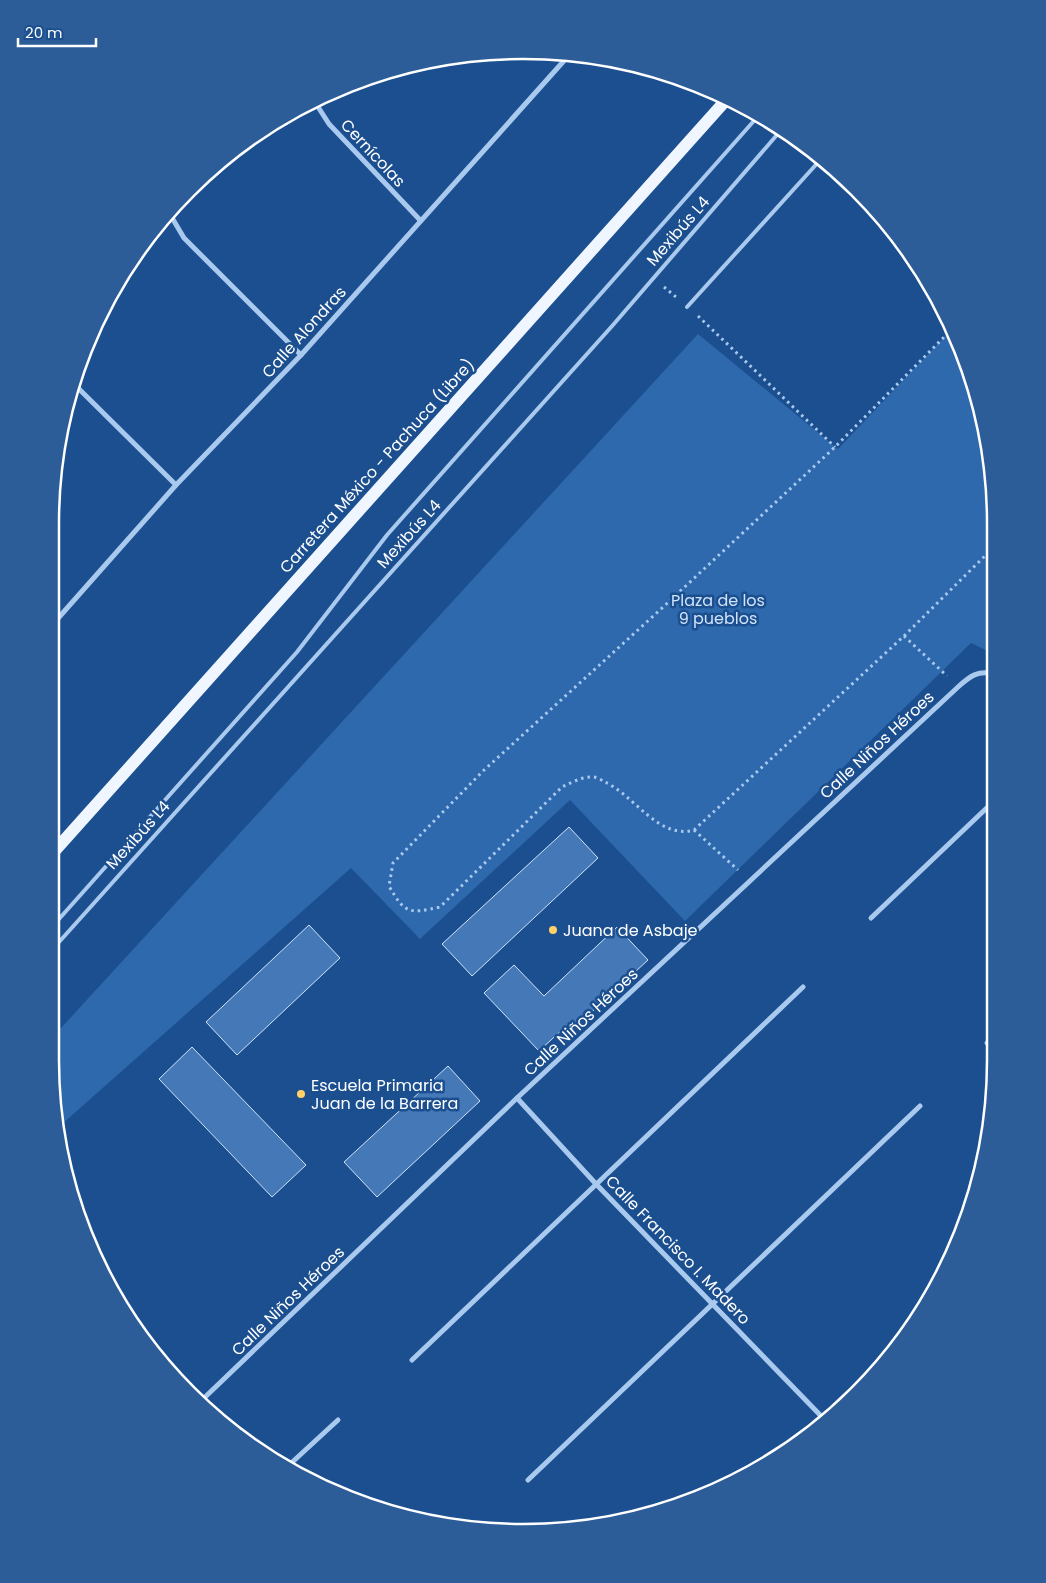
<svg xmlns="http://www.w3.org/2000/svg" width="1046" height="1583" viewBox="0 0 1046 1583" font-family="Poppins,sans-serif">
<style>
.green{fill:#2e69ad}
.building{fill:#4478b7;stroke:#cfe3fa}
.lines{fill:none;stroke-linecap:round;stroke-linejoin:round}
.path{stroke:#a9c9ee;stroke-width:3;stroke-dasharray:2.5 4;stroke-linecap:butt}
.service{stroke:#a9c9ee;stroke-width:4}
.minor{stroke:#a9c9ee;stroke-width:5}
.primary{stroke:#f0f6ff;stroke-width:12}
.poi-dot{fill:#ffd166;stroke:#1b4f8f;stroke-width:2}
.labels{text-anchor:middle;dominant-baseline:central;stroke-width:5;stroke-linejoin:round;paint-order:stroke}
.street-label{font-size:16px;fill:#fff;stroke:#1b4f8f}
.park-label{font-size:16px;fill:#cfe3fa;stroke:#1b4f8f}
.poi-label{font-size:16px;fill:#fff;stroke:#1b4f8f;text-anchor:start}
.rim{fill:none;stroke:#fff;stroke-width:2.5}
</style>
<rect width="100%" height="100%" fill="#1b4f8f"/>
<!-- green -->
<polygon class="green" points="953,328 980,401 995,492 994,654 971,643 685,921 570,800 420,939 351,868 61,1125 50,1060 50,1040 698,334 838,449"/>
<!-- building -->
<g class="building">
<polygon points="569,827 598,858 472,976 442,944"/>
<polygon points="309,925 340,958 237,1055 206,1022"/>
<polygon points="617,927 648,960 568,1034 563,1029 539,1051 484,993 514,965 544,996"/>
<polygon points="192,1047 306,1165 272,1197 159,1079"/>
<polygon points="448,1066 480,1101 377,1197 344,1162"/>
</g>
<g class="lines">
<!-- path -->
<g class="path">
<polyline points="664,287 676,297"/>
<polyline points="698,316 835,447"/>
<path d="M953,328L835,447L661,609L483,771L393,863L389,886C405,914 409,914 440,907L562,787C571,783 581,777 591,777C596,776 601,780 605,782C635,796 659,840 694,830L904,636L995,546"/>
<polyline points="904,636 947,676"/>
<polyline points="694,830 738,870"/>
</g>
<!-- service -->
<g class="service">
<polyline points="687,307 822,158"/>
<polyline points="51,928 297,652 387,535 760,114"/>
<polyline points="51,951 613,325 782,129"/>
</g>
<!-- minor -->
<g class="minor">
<polyline points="313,99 329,124 420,220"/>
<polyline points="168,211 184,238 301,355"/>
<polyline points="77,387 176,485"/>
<polyline points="53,624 176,485 301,355 570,54"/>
<polyline points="871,918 993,802"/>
<polyline points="987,1043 992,1038"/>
<polyline points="517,1098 596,1184 823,1418"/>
<polyline points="412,1360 803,987"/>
<path d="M202,1400L517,1098L958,687C970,676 978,670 994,674"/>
<polyline points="288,1466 338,1420"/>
<polyline points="528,1480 920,1106"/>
</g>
<!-- primary -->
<polyline class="primary" points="51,855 727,99"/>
</g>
<!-- markers -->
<g class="poi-dot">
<circle cx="553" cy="930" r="5"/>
<circle cx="301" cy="1094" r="5"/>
</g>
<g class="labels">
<!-- street labels -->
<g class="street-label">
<text transform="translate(373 153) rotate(47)">Cernícolas</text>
<text transform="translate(678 231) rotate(-49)">Mexibús L4</text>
<text transform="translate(304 332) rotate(-48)">Calle Alondras</text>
<text transform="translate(377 466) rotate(-48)">Carretera México - Pachuca (Libre)</text>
<text transform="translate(409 534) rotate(-48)">Mexibús L4</text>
<text transform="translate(877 745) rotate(-43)">Calle Niños Héroes</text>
<text transform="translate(138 835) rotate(-48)">Mexibús L4</text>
<text transform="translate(581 1022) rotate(-43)">Calle Niños Héroes</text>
<text transform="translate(678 1250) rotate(46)">Calle Francisco I. Madero</text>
<text transform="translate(288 1301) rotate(-44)">Calle Niños Héroes</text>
</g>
<!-- park labels -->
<g class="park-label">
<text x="718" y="600">Plaza de los<tspan x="718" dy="18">9 pueblos</tspan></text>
</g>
<!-- poi labels -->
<g class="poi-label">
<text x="563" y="930">Juana de Asbaje</text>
<text x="311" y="1085">Escuela Primaria<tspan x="311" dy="18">Juan de la Barrera</tspan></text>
</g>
</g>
<!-- crop -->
<path d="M0 0H1046V1583H0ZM523 59H523A464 464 0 0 1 987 523V1060A464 464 0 0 1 523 1524H523A464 464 0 0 1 59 1060V523A464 464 0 0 1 523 59Z" fill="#2d5d98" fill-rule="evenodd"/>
<path class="rim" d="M523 59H523A464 464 0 0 1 987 523V1060A464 464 0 0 1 523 1524H523A464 464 0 0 1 59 1060V523A464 464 0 0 1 523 59Z"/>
<!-- scale -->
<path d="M18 38v8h78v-8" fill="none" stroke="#ffffff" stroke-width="2.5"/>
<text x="25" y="38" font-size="15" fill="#ffffff" stroke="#1b4f8f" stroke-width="4" paint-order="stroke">20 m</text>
</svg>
